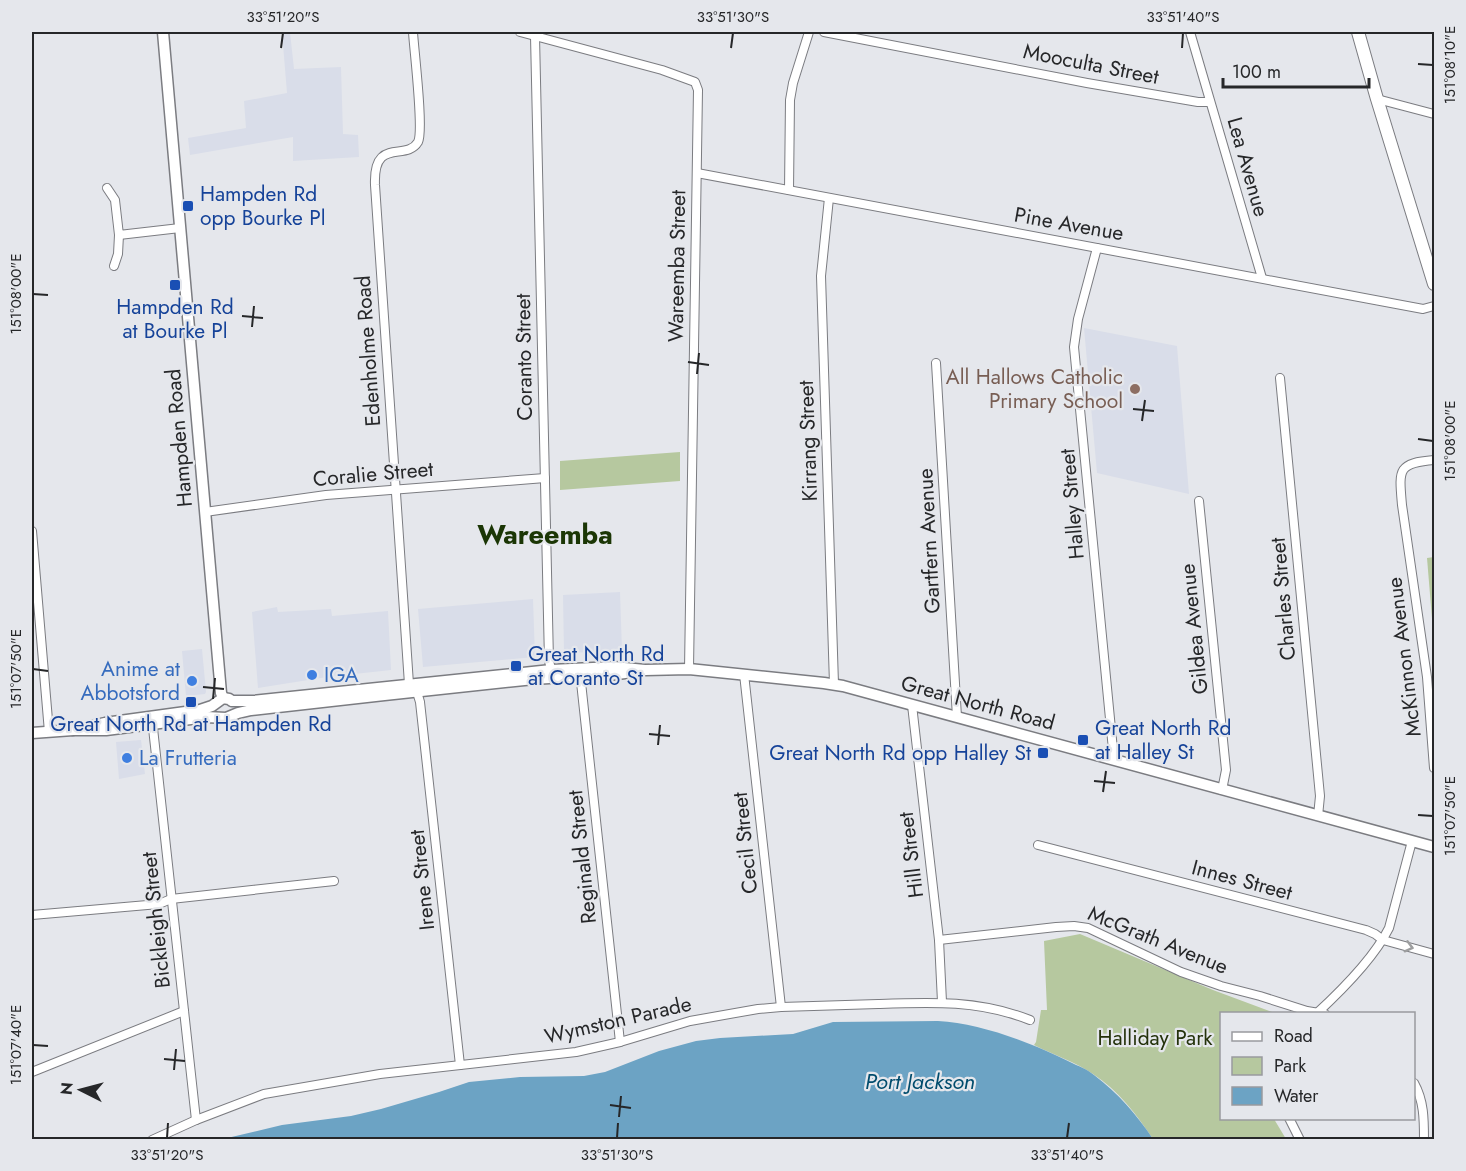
<svg xmlns="http://www.w3.org/2000/svg" width="1466" height="1171" viewBox="0 0 1466 1171" font-family="Jost,sans-serif">
<style>
.built{fill:#d9dde9}
.green{fill:#b6c89f}
.water{fill:#6ca3c4}
.lines{fill:none;stroke-linecap:round;stroke-linejoin:round}
.street-casing{stroke:#7b7c81;stroke-width:10}
.secondary-casing{stroke:#7b7c81;stroke-width:13}
.primary-casing{stroke:#7b7c81;stroke-width:14}
.street{stroke:#fff;stroke-width:8}
.secondary{stroke:#fff;stroke-width:10}
.primary{stroke:#fff;stroke-width:12}
.oneway{stroke:#9d9e9f}
.ticks{fill:none;stroke:#262729;stroke-width:2}
.transit-dot{fill:#1a4fb4;stroke:#e5e7ec;stroke-width:2}
.education-dot{fill:#8d6e63;stroke:#e5e7ec;stroke-width:2}
.shop-dot{fill:#3f7fe0;stroke:#e5e7ec;stroke-width:2}
.labels{text-anchor:middle;dominant-baseline:central;stroke-width:4.5;stroke-linejoin:round;paint-order:stroke}
.street-label{font-size:21px;fill:#262729;stroke:#e5e7ec}
.transit-label{font-size:21px;fill:#164399;stroke:#e5e7ec;text-anchor:start}
.education-label{font-size:21px;fill:#785e54;stroke:#e5e7ec;text-anchor:end}
.shop-label{font-size:21px;fill:#366cbe;stroke:#e5e7ec;text-anchor:start}
.park-label{font-size:21px;fill:#24320b;stroke:#e5e7ec}
.water-label{font-size:22px;font-style:italic;fill:#004c6d;stroke:#e5e7ec}
.district-label{font-size:27px;font-weight:bold;fill:#1b3605;stroke:#e5e7ec}
.neatline{fill:none;stroke:#262729;stroke-width:2}
.ticks-label{font-size:15px;text-anchor:middle;fill:#262729}
</style>
<rect width="100%" height="100%" fill="#e5e7ec"/>
<!-- built -->
<g class="built">
<polygon points="282,32 290,32 294,69 341,67 343,134 358,135 359,157 293,161 293,137 190,155 188,138 246,128 244,101 287,93"/>
<polygon points="1084,328 1177,346 1189,494 1097,473"/>
<polygon points="620,592 622,651 564,653 563,595"/>
<polygon points="533,599 535,657 423,667 418,609"/>
<polygon points="277,607 278,612 331,609 332,616 388,611 391,670 327,677 258,688 252,612"/>
<polygon points="202,649 206,692 205,694 186,696 182,651"/>
<polygon points="141,740 145,774 119,779 116,742"/>
</g>
<!-- green -->
<g class="green">
<polygon points="680,452 680,481 560,490 560,461"/>
<polygon points="1434,557 1434,643 1427,558"/>
<path d="M1080,934L1213,990L1275,1013L1222,1014V1118L1274,1119L1286,1139H1153C1137,1115 1118,1090 1093,1074C1077,1063 1052,1054 1034,1045L1036,1042L1041,1010H1047L1044,941Z"/>
</g>
<!-- water -->
<path class="water" d="M938,1021C980,1023 1032,1043 1070,1062C1078,1066 1087,1069 1094,1075C1118,1093 1137,1115 1153,1139H223L282,1125L351,1116L381,1109L439,1092L469,1082L520,1077L584,1076L605,1072L659,1051L696,1041L720,1038L793,1034L833,1022Z"/>
<g class="lines">
<!-- street casing -->
<g class="street-casing">
<g id="street">
<path d="M413,32C414,50 424,130 418,142C406,162 373,136 375,185L409,684L417,692L420,702L460,1065"/>
<polyline points="520,32 662,70 695,82 698,90 689,669"/>
<polyline points="824,32 1087,83 1198,102 1210,102"/>
<polyline points="1190,32 1262,278"/>
<polyline points="535,36 549,661 552,673"/>
<polyline points="1377,99 1434,114"/>
<polyline points="697,173 1423,309 1434,306"/>
<polyline points="107,188 115,200 119,235 180,228"/>
<polyline points="789,190 790,100 793,83 809,32"/>
<polyline points="829,198 821,276 834,684"/>
<polyline points="1097,248 1078,319 1074,347 1114,760"/>
<polyline points="114,266 118,254 119,235"/>
<polyline points="936,363 957,717"/>
<polyline points="1280,378 1320,796 1318,816"/>
<path d="M1434,460C1397,463 1399,470 1402,505L1427,677L1434,768"/>
<polyline points="1199,501 1226,770 1222,790"/>
<polyline points="205,512 326,495 545,478"/>
<polyline points="32,531 49,732"/>
<polyline points="580,673 620,1042"/>
<polyline points="744,674 781,1007"/>
<polyline points="912,705 939,940 942,1002"/>
<polyline points="152,719 196,1120"/>
<polyline points="1038,845 1366,930 1375,934 1383,940 1434,954"/>
<polyline points="32,915 159,904 171,899 334,881"/>
<polyline points="939,940 1056,927 1074,926 1088,928 1181,972 1221,986 1260,996 1307,1011 1325,1014"/>
<path d="M1316,1014C1341,991 1374,958 1389,928L1412,841"/>
<polyline points="32,1072 184,1011"/>
<path d="M1414,1083C1424,1101 1424,1119 1424,1140"/>
<polyline points="1289,1118 1300,1140"/>
<path d="M152,1140L196,1120L264,1094L380,1074L576,1052L620,1042L690,1021L758,1009L781,1007C814,1006 846,1005 878,1004C932,1002 979,1000 1030,1020"/>
</g>
</g>
<!-- secondary casing -->
<g class="secondary-casing">
<g id="secondary">
<polyline points="163,32 221,693 223,698"/>
<polyline points="73,730 105,723 200,710 212,706 223,698 229,699 232,701 253,701 551,670 614,667 645,670 689,669 824,683 843,686 1434,847"/>
<path d="M32,733L73,730H106L206,717L226,718L238,713L251,710C345,699 440,689 534,679C566,676 598,678 630,672"/>
</g>
</g>
<!-- primary casing -->
<g class="primary-casing">
<polyline id="primary" points="1358,32 1377,99 1434,284"/>
</g>
<!-- street -->
<use href="#street" class="street"/>
<!-- secondary -->
<use href="#secondary" class="secondary"/>
<!-- primary -->
<use href="#primary" class="primary"/>
</g>
<!-- one-way arrows -->
<defs><path id="oneway-chevron" d="M-2-3.5L2.5 0L-2 3.5" fill="none" stroke-width="1.6" stroke-linecap="round" stroke-linejoin="round" transform="scale(1.5)"/></defs>
<use class="oneway" href="#oneway-chevron" transform="translate(1409 947) rotate(15)"/>
<!-- ticks -->
<path class="ticks" d="M281,48L283,33M731,48L733,33M1182,48L1183,33M1418,64L1433,65M33,294L48,295M242,316L263,318M252,327L254,306M688,362L709,365M697,374L699,353M1133,409L1154,411M1142,421L1145,400M1418,439L1433,441M33,669L48,671M203,687L224,689M213,699L215,678M649,734L670,736M658,745L660,725M1094,781L1115,783M1103,792L1106,771M1418,815L1433,816M33,1045L48,1046M164,1059L185,1061M174,1070L176,1049M610,1105L631,1108M619,1117L621,1096M167,1138L168,1123M617,1138L618,1123M1067,1138L1069,1123"/>
<!-- markers -->
<g class="transit-dot">
<rect x="182" y="200" width="12" height="12" rx="3"/>
<rect x="169" y="279" width="12" height="12" rx="3"/>
<rect x="510" y="660" width="12" height="12" rx="3"/>
<rect x="185" y="696" width="12" height="12" rx="3"/>
<rect x="1077" y="734" width="12" height="12" rx="3"/>
<rect x="1037" y="747" width="12" height="12" rx="3"/>
</g>
<circle class="education-dot" cx="1135" cy="389" r="6"/>
<g class="shop-dot">
<circle cx="312" cy="675" r="6"/>
<circle cx="192" cy="681" r="6"/>
<circle cx="127" cy="758" r="6"/>
</g>
<g class="labels">
<!-- street labels -->
<g class="street-label">
<text transform="translate(1091 64) rotate(11)">Mooculta Street</text>
<text transform="translate(1248 167) rotate(74)">Lea Avenue</text>
<text transform="translate(1069 224) rotate(10)">Pine Avenue</text>
<text transform="translate(677 266) rotate(-89)">Wareemba Street</text>
<text transform="translate(368 351) rotate(-94)">Edenholme Road</text>
<text transform="translate(524 357) rotate(-91)">Coranto Street</text>
<text transform="translate(179 438) rotate(-95)">Hampden Road</text>
<text transform="translate(808 441) rotate(-92)">Kirrang Street</text>
<text transform="translate(373 474) rotate(-5)">Coralie Street</text>
<text transform="translate(1072 504) rotate(-95)">Halley Street</text>
<text transform="translate(929 541) rotate(-93)">Gartfern Avenue</text>
<text transform="translate(1283 599) rotate(-95)">Charles Street</text>
<text transform="translate(1194 629) rotate(-96)">Gildea Avenue</text>
<text transform="translate(1404 657) rotate(-97)">McKinnon Avenue</text>
<text transform="translate(978 703) rotate(15)">Great North Road</text>
<text transform="translate(745 843) rotate(-96)">Cecil Street</text>
<text transform="translate(911 855) rotate(-97)">Hill Street</text>
<text transform="translate(582 857) rotate(-96)">Reginald Street</text>
<text transform="translate(422 880) rotate(-96)">Irene Street</text>
<text transform="translate(1242 880) rotate(15)">Innes Street</text>
<text transform="translate(156 920) rotate(-96)">Bickleigh Street</text>
<text transform="translate(1158 940) rotate(22)">McGrath Avenue</text>
<text transform="translate(618 1020) rotate(-13)">Wymston Parade</text>
</g>
<!-- transit labels -->
<g class="transit-label">
<text x="200" y="194">Hampden Rd<tspan x="200" dy="24">opp Bourke Pl</tspan></text>
<text x="175" y="307" text-anchor="middle">Hampden Rd<tspan x="175" dy="24">at Bourke Pl</tspan></text>
<text x="528" y="654">Great North Rd<tspan x="528" dy="24">at Coranto St</tspan></text>
<text x="191" y="724" text-anchor="middle">Great North Rd at Hampden Rd</text>
<text x="1095" y="728">Great North Rd<tspan x="1095" dy="24">at Halley St</tspan></text>
<text x="1031" y="753" text-anchor="end">Great North Rd opp Halley St</text>
</g>
<!-- education labels -->
<g class="education-label">
<text x="1123" y="377">All Hallows Catholic<tspan x="1123" dy="24">Primary School</tspan></text>
</g>
<!-- shop labels -->
<g class="shop-label">
<text x="180" y="669" text-anchor="end">Anime at<tspan x="180" dy="24">Abbotsford</tspan></text>
<text x="324" y="675">IGA</text>
<text x="139" y="758">La Frutteria</text>
</g>
<!-- park labels -->
<g class="park-label">
<text x="1155" y="1038">Halliday Park</text>
</g>
<!-- water labels -->
<g class="water-label">
<text x="920" y="1081">Port Jackson</text>
</g>
<!-- district labels -->
<g class="district-label">
<text x="545" y="534">Wareemba</text>
</g>
</g>
<!-- border -->
<rect width="1466" height="1171" fill="none" stroke="#e5e7ec" stroke-width="66"/>
<!-- legend -->
<rect x="1220" y="1012" width="195" height="108" fill="#e5e7ec" stroke="#999a9e" stroke-width="1.5"/>
<rect x="1232" y="1032" width="30" height="9" fill="#ffffff" stroke="#999a9e" stroke-width="1.5"/>
<text x="1274" y="1042" font-size="18" fill="#262729">Road</text>
<rect x="1232" y="1057" width="30" height="18" fill="#b6c89f" stroke="#999a9e" stroke-width="1.5"/>
<text x="1274" y="1072" font-size="18" fill="#262729">Park</text>
<rect x="1232" y="1087" width="30" height="18" fill="#6ca3c4" stroke="#999a9e" stroke-width="1.5"/>
<text x="1274" y="1102" font-size="18" fill="#262729">Water</text>
<!-- north arrow -->
<g transform="translate(81 1090) rotate(276)" stroke="#e5e7ec" stroke-width="4.5" paint-order="stroke">
<path d="M0-4.5L10 22L0 15L-10 22Z" fill="#262729"/>
<text y="-9" font-size="16" font-weight="bold" text-anchor="middle" fill="#262729">N</text>
</g>
<!-- scale -->
<path d="M1223 78v9h146v-9" fill="none" stroke="#262729" stroke-width="3"/>
<text x="1232" y="78" font-size="18" fill="#262729" stroke="#e5e7ec" stroke-width="4.5" paint-order="stroke">100 m</text>
<rect x="33" y="33" width="1400" height="1105" class="neatline"/>
<g class="ticks-label">
<text x="283" y="22">33°51'20"S</text>
<text x="733" y="22">33°51'30"S</text>
<text x="1183" y="22">33°51'40"S</text>
<text transform="translate(1450 65) rotate(-90)" y="5">151°08'10"E</text>
<text transform="translate(16 294) rotate(-90)" y="5">151°08'00"E</text>
<text transform="translate(1450 441) rotate(-90)" y="5">151°08'00"E</text>
<text transform="translate(16 669) rotate(-90)" y="5">151°07'50"E</text>
<text transform="translate(1450 816) rotate(-90)" y="5">151°07'50"E</text>
<text transform="translate(16 1045) rotate(-90)" y="5">151°07'40"E</text>
<text x="167" y="1160">33°51'20"S</text>
<text x="617" y="1160">33°51'30"S</text>
<text x="1067" y="1160">33°51'40"S</text>
</g>
</svg>
